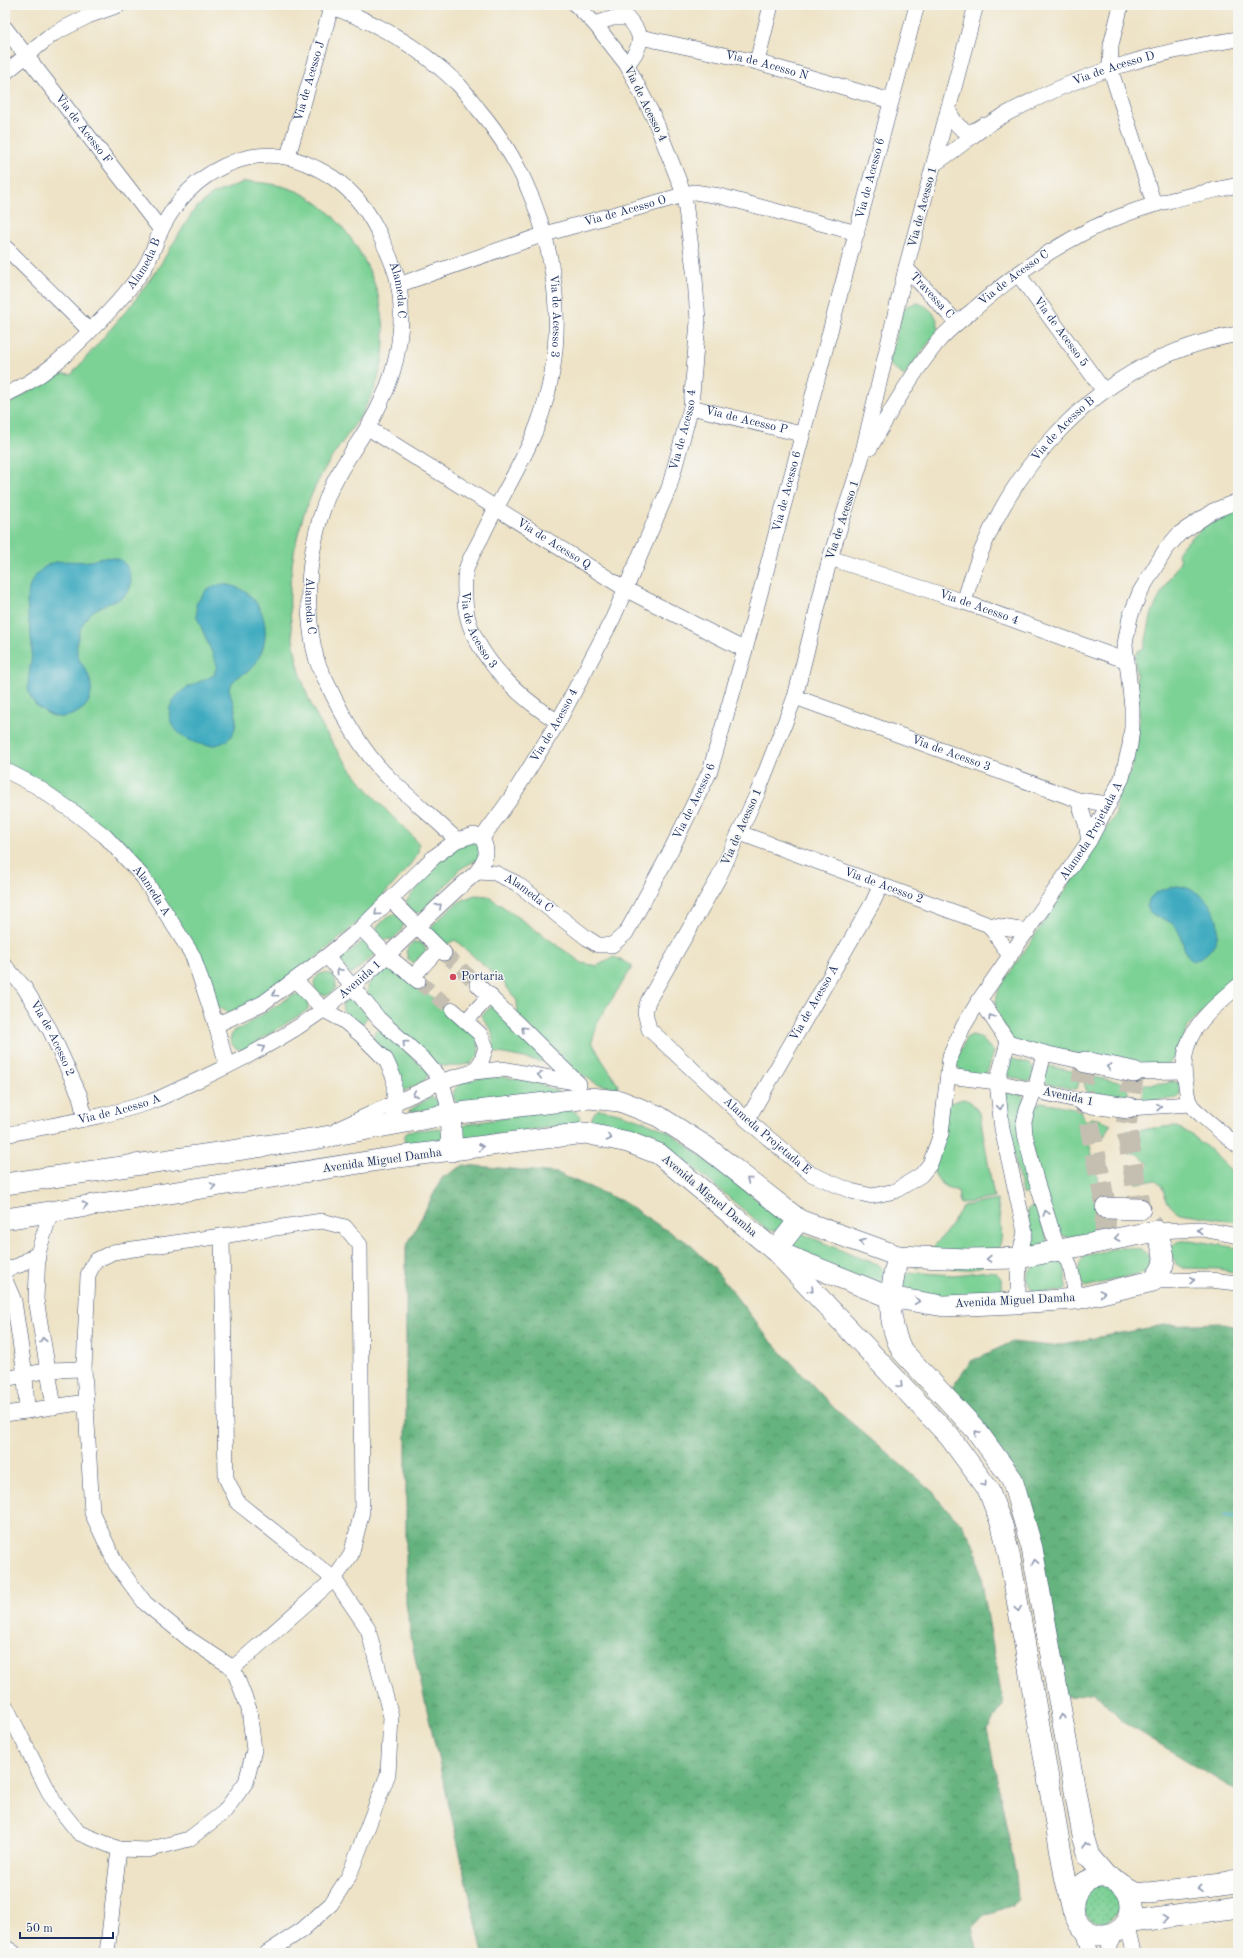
<svg xmlns="http://www.w3.org/2000/svg" width="1243" height="1958" viewBox="0 0 1243 1958" font-family="'Old Standard TT',serif">
<style>
.grass{fill:url(#grass-dots);stroke:#4c807a}
.forest{fill:url(#forest-crowns);stroke:#40716e}
.green{fill:#7cd195;stroke:#4c807a}
.water{fill:#40abc0;stroke:#2e6d8f}
.lines{fill:none;stroke-linecap:round;stroke-linejoin:round}
.stream{stroke:#40abc0;stroke-width:3.5}
.street-tunnel{stroke:#c4bfb1;stroke-width:15;stroke-dasharray:15 8;stroke-linecap:butt}
.secondary-tunnel{stroke:#c4bfb1;stroke-width:21;stroke-dasharray:21 10;stroke-linecap:butt}
.street-casing{stroke:#3b4a6e;stroke-width:16}
.secondary-casing{stroke:#3b4a6e;stroke-width:22}
.street{stroke:#fff;stroke-width:15}
.secondary{stroke:#fff;stroke-width:21}
.oneway{stroke:#8d97ae}
.poi-dot{fill:#d1495b;stroke:#f6f6f2;stroke-width:1.5}
.labels{text-anchor:middle;dominant-baseline:central;stroke-width:3;stroke-linejoin:round;paint-order:stroke}
.street-label{font-size:12px;fill:#1b2f5e;stroke:#f6f6f2}
.poi-label{font-size:12px;fill:#1b2f5e;stroke:#f6f6f2;text-anchor:start}
</style>
<defs>
<pattern id="grass-dots" width="8" height="8" patternUnits="userSpaceOnUse"><rect width="8" height="8" fill="#7cd195"/><path d="M2 2h.1M6 6h.1" fill="none" stroke="#65aa7d" stroke-width="1.8" stroke-linecap="round"/></pattern>
<pattern id="forest-crowns" width="20" height="18" patternUnits="userSpaceOnUse"><rect width="20" height="18" fill="#65b37e"/><path d="M2 6a3 3 0 1 1 6 0M12 15a3 3 0 1 1 6 0" fill="none" stroke="#52926a"/></pattern>
</defs>
<rect width="100%" height="100%" fill="#f6f6f2"/>
<filter id="ink" filterUnits="userSpaceOnUse"><feTurbulence type="fractalNoise" baseFrequency=".025" numOctaves="2"/><feDisplacementMap in="SourceGraphic" scale="8" xChannelSelector="R" yChannelSelector="G"/><feConvolveMatrix kernelMatrix="1 2 1 2 8 2 1 2 1" color-interpolation-filters="sRGB"/></filter>
<filter id="wash" filterUnits="userSpaceOnUse"><feTurbulence type="fractalNoise" baseFrequency=".012" numOctaves="4" result="noise"/><feDisplacementMap in="SourceGraphic" scale="16" xChannelSelector="R" yChannelSelector="G"/><feGaussianBlur stdDeviation="0.9" result="paint"/><feColorMatrix in="noise" values="0 0 0 0 0 0 0 0 0 0 0 0 0 0 0 0 0 1.4 0 .05"/><feComposite in="paint" operator="in"/></filter>
<g filter="url(#wash)">
<rect width="100%" height="100%" fill="#eee3c6"/>
<!-- grass -->
<circle class="grass" cx="1101" cy="1903" r="19"/>
<!-- forest -->
<g class="forest">
<polygon points="464,1165 557,1173 622,1201 666,1230 690,1244 713,1267 768,1338 834,1408 933,1492 942,1504 962,1524 976,1548 1003,1705 987,1730 1016,1875 1018,1899 1013,1905 984,1915 972,1928 978,1953 483,1953 413,1649 406,1603 406,1247 442,1178"/>
<polygon points="1219,1323 1238,1327 1238,1792 1122,1721 1094,1692 1069,1697 1060,1693 1020,1482 951,1389 971,1361 1012,1342 1052,1346 1164,1325"/>
</g>
<!-- green -->
<g class="green">
<path d="M244,182C290,182 319,196 347,233C381,278 396,339 373,392C359,425 333,450 318,481C298,521 288,566 290,610C292,646 301,687 318,719C335,751 363,786 388,812C398,823 410,832 419,844L418,853L407,869L370,910L345,934L279,987L230,1013L217,1007L133,860L5,765V407L50,378L63,374L71,375L133,303L160,265L194,210L213,194Z"/>
<path d="M917,303C929,305 940,318 938,330L904,376L888,363L903,311L906,306Z"/>
<path d="M1238,509V979L1189,1025L1178,1052L1169,1064L1155,1069L1014,1042C1002,1021 990,1013 999,989L1116,814V800L1131,770L1138,738L1139,715L1135,656L1139,650L1144,649L1152,612L1164,588L1180,561L1178,554L1179,549L1206,525Z"/>
<polygon points="482,841 478,859 460,869 422,912 412,913 407,907 406,901 453,846"/>
<path d="M475,895L488,896L582,963L597,966L614,957L633,966L598,1021L592,1042L602,1060L618,1084L617,1088L597,1084L573,1069L518,1016L517,1001L503,982L455,940L441,947L433,937L431,927C446,912 454,902 475,895Z"/>
<polygon points="394,914 397,914 404,923 401,931 393,939 384,940 378,936 377,927 389,916"/>
<polygon points="363,941 366,942 375,951 375,955 353,973 349,973 341,962 342,958"/>
<polygon points="418,942 424,945 426,951 414,963 408,959 406,951 412,943"/>
<path d="M399,968L408,973L422,989L478,1037L479,1055L471,1063C459,1066 444,1069 432,1062C426,1059 376,1016 372,1010C371,1008 370,1004 369,1002C362,979 379,969 399,968Z"/>
<circle cx="325" cy="984" r="11"/>
<path d="M300,994L308,1001V1009L306,1011L244,1050C236,1050 232,1046 230,1039L234,1030L241,1028L293,995Z"/>
<polygon points="350,998 353,999 368,1016 362,1024 358,1024 343,1011 342,1003"/>
<polygon points="493,1005 547,1058 544,1062 494,1052 492,1031 481,1016"/>
<path d="M380,1029L428,1071C429,1083 413,1086 404,1091L400,1089L372,1041L375,1031Z"/>
<polygon points="972,1035 980,1037 994,1052 986,1075 962,1073 955,1063 966,1038"/>
<polygon points="1010,1058 1030,1064 1034,1068 1032,1080 1027,1082 1005,1075"/>
<polygon points="1049,1066 1081,1073 1077,1089 1073,1089 1045,1083 1040,1077"/>
<path d="M505,1077L535,1082L558,1091V1094L457,1104L453,1097C452,1076 491,1078 505,1077Z"/>
<path d="M1093,1077L1125,1083C1129,1088 1129,1092 1126,1097L1088,1094L1084,1083L1089,1078Z"/>
<polygon points="1173,1081 1180,1084 1180,1095 1177,1098 1144,1102 1142,1099 1143,1084 1164,1084"/>
<polygon points="1004,1092 1021,1095 1025,1099 1033,1188 1028,1194 1022,1194 1001,1094"/>
<polygon points="431,1097 437,1099 439,1108 409,1112 410,1110"/>
<path d="M963,1099C972,1100 976,1108 980,1115L994,1198L960,1204L958,1191C948,1189 938,1183 934,1172C931,1160 943,1118 946,1104Z"/>
<path d="M1042,1102L1079,1109L1086,1122L1091,1118L1101,1120L1111,1125L1105,1135L1089,1141L1103,1205L1101,1221L1090,1233L1069,1238L1058,1234C1051,1211 1023,1135 1030,1115C1032,1108 1037,1105 1042,1102Z"/>
<polygon points="564,1108 578,1113 581,1117 578,1124 461,1139 460,1128 468,1124"/>
<path d="M599,1109C624,1113 650,1122 672,1134L786,1222C781,1229 778,1233 768,1230L673,1151L658,1143L593,1125L591,1120L594,1113Z"/>
<path d="M1173,1126C1196,1132 1220,1161 1238,1177V1222L1180,1213C1161,1203 1168,1190 1156,1180L1136,1183L1134,1180L1142,1178L1149,1163L1136,1153L1129,1154L1126,1131Z"/>
<polygon points="440,1128 444,1132 445,1142 409,1150 405,1144 404,1137 408,1131"/>
<path d="M997,1200C1000,1221 1008,1243 991,1258C989,1261 986,1265 982,1266C963,1276 936,1259 916,1268V1258C939,1248 950,1226 963,1206Z"/>
<polygon points="1033,1206 1038,1208 1049,1247 1030,1248 1027,1210"/>
<polygon points="801,1233 854,1256 878,1264 885,1272 884,1279 878,1285 791,1253 787,1240"/>
<path d="M1190,1240L1238,1248V1273L1219,1269L1183,1268L1176,1264L1170,1250C1174,1241 1180,1241 1190,1240Z"/>
<path d="M1120,1247C1137,1247 1153,1249 1150,1271L1085,1287C1076,1277 1076,1266 1085,1256Z"/>
<path d="M1051,1260H1057L1064,1265L1067,1287L1064,1291L1034,1293L1027,1281C1027,1266 1039,1264 1051,1260Z"/>
<path d="M989,1271C1006,1273 1006,1293 993,1301L903,1294C901,1284 900,1278 908,1272L953,1275Z"/>
</g>
<!-- water -->
<g class="water">
<path d="M100,558C111,557 123,557 128,569C141,601 109,599 92,612C86,617 81,626 79,633C78,638 76,645 77,651C77,659 83,665 87,672C97,695 89,712 64,717C58,718 52,716 47,713C17,697 32,674 32,648C31,621 17,589 42,569C60,554 81,567 100,558Z"/>
<path d="M222,584C262,587 277,632 255,664C247,676 236,673 229,688C231,698 236,707 236,718C237,771 146,737 175,698C185,685 200,683 214,675L217,665L197,617L196,604L207,589Z"/>
<path d="M1178,886C1221,892 1234,947 1193,961C1182,955 1184,935 1174,925C1165,917 1150,918 1146,906C1150,892 1166,887 1178,886Z"/>
</g>
<g class="lines">
<!-- stream -->
<polyline class="stream" points="1226,1515 1238,1517"/>
</g>
</g>
<g filter="url(#ink)">
<g class="lines">
<!-- street-tunnel -->
<g class="street-tunnel">
<polyline points="444,953 477,984"/>
<polyline points="418,981 453,1010"/>
</g>
<!-- secondary-tunnel -->
<g class="secondary-tunnel">
<polyline points="1085,1062 1081,1089 1085,1102 1106,1208 1105,1233 1097,1242"/>
<polyline points="1134,1072 1126,1125 1140,1209 1156,1231"/>
</g>
<!-- street casing -->
<g class="street-casing">
<g id="street">
<path id="s1" d="M325,5C374,20 420,48 457,83C465,91 472,101 479,110C551,195 577,319 538,424C523,464 499,499 481,538C476,548 469,559 466,570C464,578 465,588 465,596C464,648 518,697 558,722"/>
<path id="s2" d="M976,5L906,268L860,464L830,558L795,697L757,794L718,879L648,1001L645,1012L649,1029L747,1120L811,1174L851,1191L872,1196L895,1191L921,1175L930,1164L941,1134L950,1056L963,1027L980,999L1089,841L1122,778L1130,745L1132,727V707L1125,644L1130,617L1140,592L1166,549L1179,534L1213,511L1238,501"/>
<polyline points="1121,5 1111,45 1110,68 1154,204"/>
<path d="M595,24L613,18H628C646,38 641,46 627,65"/>
<path id="s3" d="M5,28L161,230"/>
<path id="s4" d="M640,37L757,62L891,101"/>
<polyline points="757,62 771,5"/>
<polyline points="5,73 53,34 88,16 119,5"/>
<path d="M948,109C952,118 959,133 972,131C976,130 980,127 984,125"/>
<path id="s5" d="M288,156L332,5"/>
<path id="s6" d="M934,164C957,150 976,131 999,118C1075,75 1152,52 1238,39"/>
<polyline points="5,247 90,331"/>
<path id="s7" d="M906,268L957,323"/>
<path id="s8" d="M1018,274L1104,391"/>
<path id="s9" d="M398,285L545,234L694,192L720,196L857,233"/>
<path id="s10" d="M5,395C42,378 67,355 95,326C113,308 131,289 145,267C152,255 156,241 162,228C176,201 196,179 224,166C264,147 297,155 332,177C356,193 372,216 383,242C389,255 395,268 398,281C406,321 398,368 380,404C365,437 340,464 327,498C314,532 307,573 309,610C310,625 312,643 316,657C318,667 324,676 328,685C344,719 363,753 390,779C412,800 435,819 457,840L474,835L482,838C490,854 485,858 477,872L495,873L516,883L587,938L598,945H612L626,933L667,858L710,771L745,650L917,5"/>
<path id="s11" d="M691,407L801,434"/>
<path id="s12" d="M368,428L627,590L745,650"/>
<path id="s13" d="M870,448C890,411 910,377 936,344C946,331 960,321 972,311C1014,274 1063,239 1116,218C1155,202 1197,194 1238,185"/>
<path id="s14" d="M830,558L964,602L1127,661"/>
<path id="s15" d="M964,602C1001,469 1098,359 1238,334"/>
<path id="s16" d="M795,697L1078,800L1109,804"/>
<path id="s17" d="M5,770L36,786L75,813L105,836L143,877L193,956L216,1025L227,1066"/>
<polyline points="1078,800 1086,824 1089,841"/>
<path id="s18" d="M740,833L989,925L1028,931"/>
<path id="s19" d="M482,838L511,798L558,722L613,618L669,488L691,407L698,321L695,278L684,194L655,120L627,65L595,24L576,5"/>
<polyline points="391,900 444,953"/>
<polyline points="989,925 1010,956"/>
<polyline points="361,928 388,956 418,981"/>
<polyline points="327,956 379,1019 425,1061 442,1081 450,1114"/>
<path id="s20" d="M5,966L24,987L50,1030L80,1096L85,1119"/>
<polyline points="413,977 439,948"/>
<polyline points="295,980 324,1010 344,1021 361,1035 386,1060 394,1078 394,1112"/>
<polyline points="477,984 579,1084"/>
<path d="M1238,986C1205,1015 1176,1037 1186,1085C1187,1091 1187,1098 1190,1103C1192,1109 1230,1139 1238,1146"/>
<polyline points="980,999 1008,1042 1044,1053 1085,1062"/>
<polyline points="453,1010 480,1034 486,1047 481,1062 473,1072"/>
<polyline points="466,1021 490,995"/>
<polyline points="216,1025 263,1003 327,956 361,928 434,857 457,840"/>
<polyline points="1008,1042 997,1082 1002,1129 1025,1232 1019,1258 1018,1291 1015,1303"/>
<path d="M1044,1053L1035,1090L1027,1110L1024,1122L1025,1134L1036,1180L1058,1250C1073,1260 1073,1282 1076,1299"/>
<polyline points="1134,1072 1183,1071"/>
<polyline points="948,1076 997,1082 1085,1102"/>
<polyline points="1129,1108 1190,1104"/>
<path id="s21" d="M747,1120L873,902L881,885"/>
<polyline points="338,1129 442,1081 473,1072 503,1069 578,1083"/>
<path id="s22" d="M5,1135C52,1125 101,1118 147,1103C163,1098 178,1089 194,1082C239,1061 283,1039 323,1010C379,969 424,916 477,872"/>
<polyline points="1156,1231 1202,1229 1238,1236"/>
<polyline points="222,1236 226,1478 238,1503 334,1579 368,1629 391,1717 388,1774 349,1876 331,1904 302,1930 267,1953"/>
<polyline points="38,1253 36,1299 54,1407"/>
<polyline points="5,1270 20,1265 38,1253 51,1211"/>
<polyline points="5,1280 14,1301 25,1375 27,1411"/>
<polyline points="1153,1281 1210,1280 1238,1283"/>
<polyline points="5,1379 49,1370 84,1369"/>
<polyline points="5,1414 86,1402"/>
<polyline points="5,1705 54,1802 79,1833 119,1849 148,1850 189,1839 224,1812 246,1782 254,1750 249,1709 233,1668 189,1639 145,1603 116,1564 92,1513 84,1369 88,1275 95,1261 113,1252 322,1221 345,1227 360,1245 362,1512 351,1555 334,1579 233,1668"/>
<polyline points="1126,1923 1133,1953"/>
<polyline points="1083,1929 1091,1953"/>
<polyline points="5,1947 14,1953"/>
<polyline points="107,1953 119,1849"/>
<polyline points="1107,1953 1117,1932"/>
</g>
</g>
<!-- secondary casing -->
<g class="secondary-casing">
<g id="secondary">
<polyline points="1085,1062 1134,1072"/>
<polyline points="1085,1102 1129,1108"/>
<polyline points="450,1114 452,1151"/>
<path d="M5,1184L319,1138L450,1114L589,1098L620,1101L658,1116L705,1146L799,1220L898,1256L967,1259L1019,1258L1156,1231C1164,1252 1170,1262 1153,1281L1076,1299L1015,1303L944,1306L889,1297L775,1251L659,1154L628,1142L585,1133L398,1157L5,1219"/>
<polyline points="1106,1208 1140,1209"/>
<polyline points="775,1251 799,1220"/>
<polyline points="780,1256 949,1436 988,1489 1002,1525 1010,1559 1065,1876 1073,1911"/>
<path d="M898,1256C890,1291 885,1317 902,1351L976,1430L1012,1479L1032,1548L1083,1836L1089,1856L1107,1877"/>
<circle cx="1102" cy="1906" r="29"/>
<polyline points="1124,1886 1135,1892 1149,1893 1238,1882"/>
<polyline points="1126,1923 1238,1907"/>
</g>
</g>
<!-- street -->
<use href="#street" class="street"/>
<!-- secondary -->
<use href="#secondary" class="secondary"/>
</g>
<!-- one-way arrows -->
<defs><path id="oneway-chevron" d="M-2-3.5L2.5 0L-2 3.5" fill="none" stroke-width="1.6" stroke-linecap="round" stroke-linejoin="round"/></defs>
<g class="oneway">
<use href="#oneway-chevron" transform="translate(439 906) rotate(-43)"/>
<use href="#oneway-chevron" transform="translate(377 913) rotate(138)"/>
<use href="#oneway-chevron" transform="translate(339 971) rotate(-130)"/>
<use href="#oneway-chevron" transform="translate(275 994) rotate(145)"/>
<use href="#oneway-chevron" transform="translate(991 1017) rotate(-124)"/>
<use href="#oneway-chevron" transform="translate(524 1029) rotate(-135)"/>
<use href="#oneway-chevron" transform="translate(405 1043) rotate(-138)"/>
<use href="#oneway-chevron" transform="translate(262 1048) rotate(-27)"/>
<use href="#oneway-chevron" transform="translate(1109 1067) rotate(-169)"/>
<use href="#oneway-chevron" transform="translate(540 1075) rotate(-169)"/>
<use href="#oneway-chevron" transform="translate(415 1094) rotate(156)"/>
<use href="#oneway-chevron" transform="translate(1000 1107) rotate(84)"/>
<use href="#oneway-chevron" transform="translate(1159 1107) rotate(-2)"/>
<use href="#oneway-chevron" transform="translate(609 1138) rotate(12)"/>
<use href="#oneway-chevron" transform="translate(481 1147) rotate(-7)"/>
<use href="#oneway-chevron" transform="translate(749 1180) rotate(-142)"/>
<use href="#oneway-chevron" transform="translate(213 1186) rotate(-9)"/>
<use href="#oneway-chevron" transform="translate(85 1205) rotate(-9)"/>
<use href="#oneway-chevron" transform="translate(1046 1213) rotate(-108)"/>
<use href="#oneway-chevron" transform="translate(1200 1230) rotate(-176)"/>
<use href="#oneway-chevron" transform="translate(1117 1238) rotate(169)"/>
<use href="#oneway-chevron" transform="translate(862 1242) rotate(-160)"/>
<use href="#oneway-chevron" transform="translate(989 1259) rotate(178)"/>
<use href="#oneway-chevron" transform="translate(1192 1280) rotate(-1)"/>
<use href="#oneway-chevron" transform="translate(811 1290) rotate(47)"/>
<use href="#oneway-chevron" transform="translate(1102 1293) rotate(-13)"/>
<use href="#oneway-chevron" transform="translate(917 1301) rotate(8)"/>
<use href="#oneway-chevron" transform="translate(43 1340) rotate(-100)"/>
<use href="#oneway-chevron" transform="translate(900 1385) rotate(47)"/>
<use href="#oneway-chevron" transform="translate(977 1433) rotate(-128)"/>
<use href="#oneway-chevron" transform="translate(984 1484) rotate(55)"/>
<use href="#oneway-chevron" transform="translate(1035 1562) rotate(-100)"/>
<use href="#oneway-chevron" transform="translate(1018 1609) rotate(81)"/>
<use href="#oneway-chevron" transform="translate(1062 1717) rotate(-100)"/>
<use href="#oneway-chevron" transform="translate(1086 1845) rotate(-106)"/>
<use href="#oneway-chevron" transform="translate(1199 1888) rotate(174)"/>
<use href="#oneway-chevron" transform="translate(1165 1918) rotate(-8)"/>
</g>
</g>
<!-- markers -->
<circle class="poi-dot" cx="453" cy="977" r="4"/>
<g class="labels">
<!-- street labels -->
<g class="street-label">
<text stroke="none"><textPath href="#s4" startOffset="130">Via de Acesso N</textPath></text>
<text stroke="none"><textPath href="#s6" startOffset="205">Via de Acesso D</textPath></text>
<text stroke="none"><textPath href="#s5" startOffset="78">Via de Acesso J</textPath></text>
<text transform="translate(645 104) rotate(64)">Via de Acesso 4</text>
<text stroke="none"><textPath href="#s3" startOffset="128">Via de Acesso F</textPath></text>
<text stroke="none"><textPath href="#s10" startOffset="2230">Via de Acesso 6</textPath></text>
<text transform="translate(923 207) rotate(-75)">Via de Acesso 1</text>
<text stroke="none"><textPath href="#s9" startOffset="239">Via de Acesso O</textPath></text>
<text stroke="none"><textPath href="#s10" startOffset="194">Alameda B</textPath></text>
<text stroke="none"><textPath href="#s13" startOffset="226">Via de Acesso C</textPath></text>
<text stroke="none"><textPath href="#s10" startOffset="572">Alameda C</textPath></text>
<text stroke="none"><textPath href="#s7" startOffset="38">Travessa C</textPath></text>
<text stroke="none"><textPath href="#s1" startOffset="414">Via de Acesso 3</textPath></text>
<text stroke="none"><textPath href="#s8" startOffset="72">Via de Acesso 5</textPath></text>
<text stroke="none"><textPath href="#s11" startOffset="57">Via de Acesso P</textPath></text>
<text stroke="none"><textPath href="#s19" startOffset="458">Via de Acesso 4</textPath></text>
<text stroke="none"><textPath href="#s15" startOffset="202">Via de Acesso B</textPath></text>
<text stroke="none"><textPath href="#s10" startOffset="1906">Via de Acesso 6</textPath></text>
<text transform="translate(843 520) rotate(-72)">Via de Acesso 1</text>
<text stroke="none"><textPath href="#s12" startOffset="219">Via de Acesso Q</textPath></text>
<text stroke="none"><textPath href="#s10" startOffset="908">Alameda C</textPath></text>
<text stroke="none"><textPath href="#s14" startOffset="157">Via de Acesso 4</textPath></text>
<text stroke="none"><textPath href="#s1" startOffset="750">Via de Acesso 3</textPath></text>
<text stroke="none"><textPath href="#s19" startOffset="134">Via de Acesso 4</textPath></text>
<text stroke="none"><textPath href="#s16" startOffset="166">Via de Acesso 3</textPath></text>
<text stroke="none"><textPath href="#s10" startOffset="1582">Via de Acesso 6</textPath></text>
<text transform="translate(742 827) rotate(-66)">Via de Acesso 1</text>
<text stroke="none"><textPath href="#s2" startOffset="1810">Alameda Projetada A</textPath></text>
<text stroke="none"><textPath href="#s18" startOffset="153">Via de Acesso 2</textPath></text>
<text stroke="none"><textPath href="#s17" startOffset="192">Alameda A</textPath></text>
<text stroke="none"><textPath href="#s10" startOffset="1314">Alameda C</textPath></text>
<text stroke="none"><textPath href="#s22" startOffset="393">Avenida 1</textPath></text>
<text stroke="none"><textPath href="#s21" startOffset="135">Via de Acesso A</textPath></text>
<text stroke="none"><textPath href="#s20" startOffset="87">Via de Acesso 2</textPath></text>
<text transform="translate(1068 1097) rotate(12)">Avenida 1</text>
<text stroke="none"><textPath href="#s22" startOffset="117">Via de Acesso A</textPath></text>
<text stroke="none"><textPath href="#s2" startOffset="1242">Alameda Projetada E</textPath></text>
<text transform="translate(382 1161) rotate(-8)">Avenida Miguel Damha</text>
<text transform="translate(709 1196) rotate(40)">Avenida Miguel Damha</text>
<text transform="translate(1015 1301) rotate(-3)">Avenida Miguel Damha</text>
</g>
<!-- poi labels -->
<g class="poi-label">
<text x="461" y="977">Portaria</text>
</g>
</g>
<!-- margin -->
<rect width="1243" height="1958" fill="none" stroke="#f6f6f2" stroke-width="20"/>
<!-- scale -->
<path d="M20 1932v6h93v-6" fill="none" stroke="#1b2f5e" stroke-width="2"/>
<text x="26" y="1932" font-size="12" fill="#1b2f5e" stroke="#f6f6f2" stroke-width="3" paint-order="stroke">50 m</text>
</svg>
